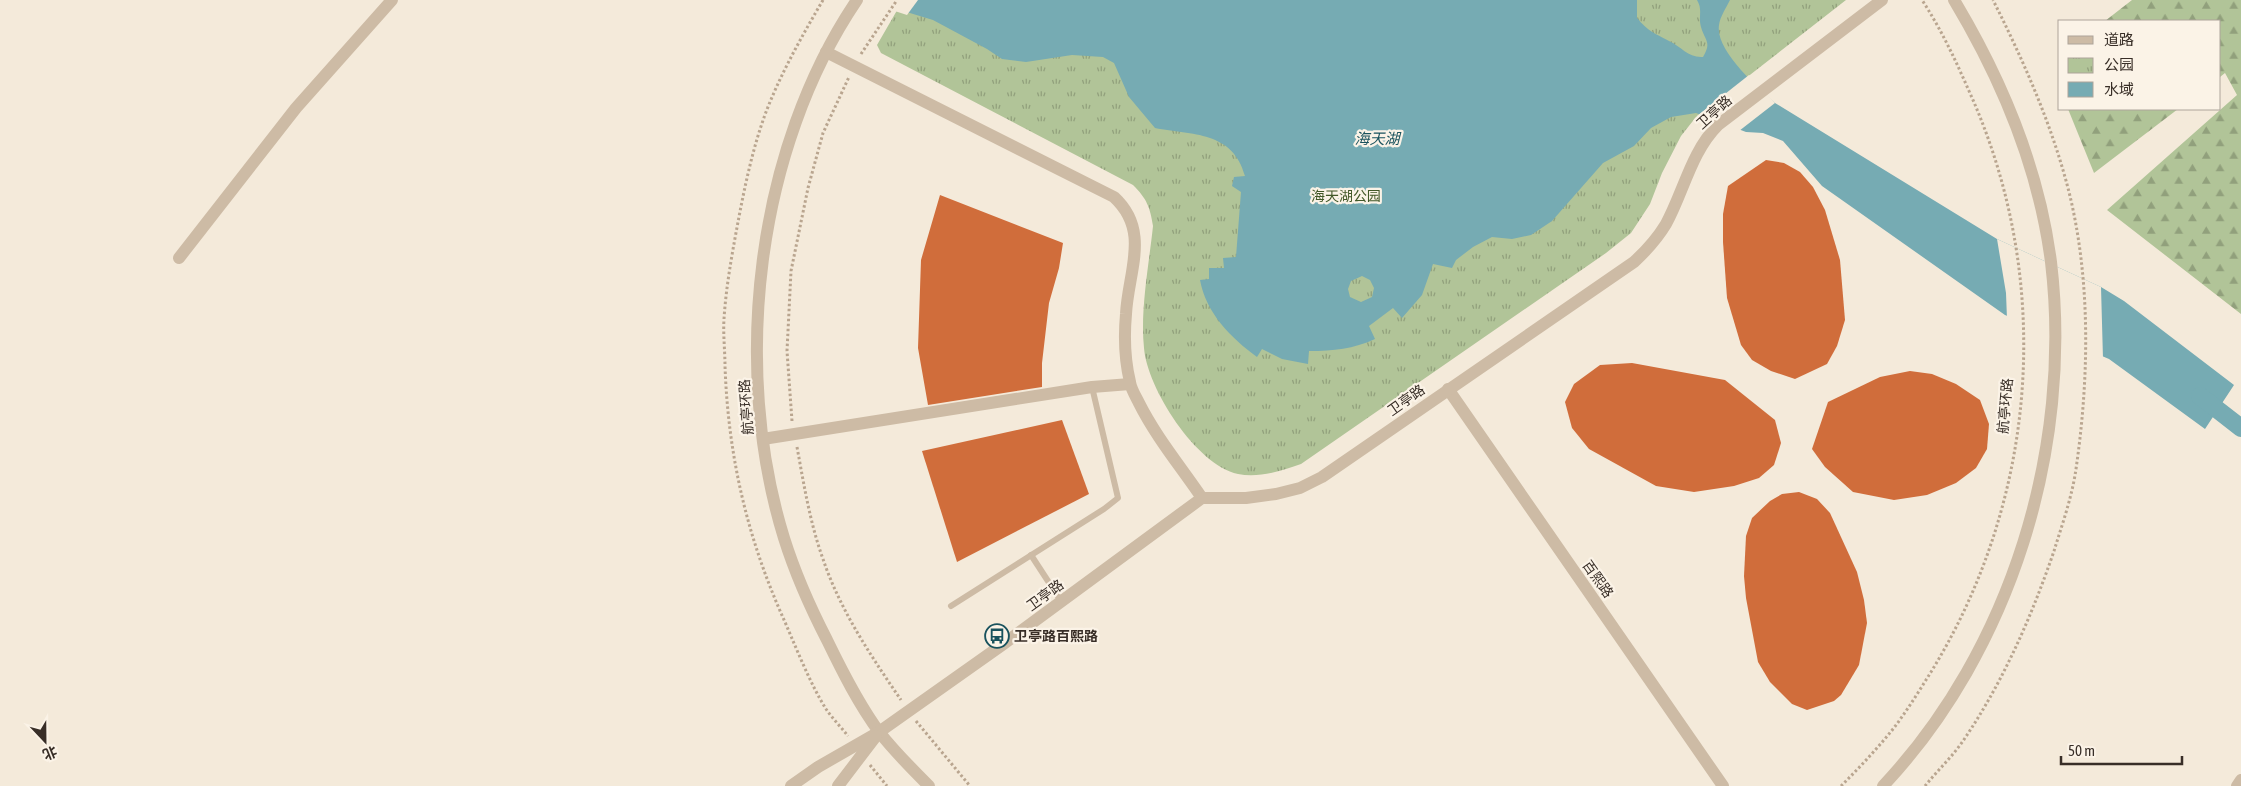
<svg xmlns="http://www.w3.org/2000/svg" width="2241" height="786" viewBox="0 0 2241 786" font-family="'Asap Condensed','Noto Sans SC',sans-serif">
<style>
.forest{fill:url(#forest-firs)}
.park{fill:url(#park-tufts)}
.water{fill:#76abb3;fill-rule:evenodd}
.pier{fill:#f4eada}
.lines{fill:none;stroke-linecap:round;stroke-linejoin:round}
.canal{stroke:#76abb3;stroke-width:18}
.building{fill:#d06d3b}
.path{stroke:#b9a58f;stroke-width:3;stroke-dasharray:2.5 2.5;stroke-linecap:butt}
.service{stroke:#cdbba5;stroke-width:6}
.minor{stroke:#cdbba5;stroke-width:12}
.tertiary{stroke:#cdbba5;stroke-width:12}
.labels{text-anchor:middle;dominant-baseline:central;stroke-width:4.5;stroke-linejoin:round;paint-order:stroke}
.street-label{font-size:14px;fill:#382e27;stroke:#fbf3e7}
.park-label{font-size:14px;fill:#425828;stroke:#fbf3e7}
.poi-label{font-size:14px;font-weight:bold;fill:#382e27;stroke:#fbf3e7;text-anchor:start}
.water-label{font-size:15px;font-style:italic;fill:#19525d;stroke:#fbf3e7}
</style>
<defs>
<pattern id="forest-firs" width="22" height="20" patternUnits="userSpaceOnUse" patternTransform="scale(1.25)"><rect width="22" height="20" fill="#b1c498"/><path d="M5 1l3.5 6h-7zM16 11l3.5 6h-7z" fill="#91a07c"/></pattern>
<pattern id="park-tufts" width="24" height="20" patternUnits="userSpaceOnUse" patternTransform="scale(1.25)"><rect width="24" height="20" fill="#b1c498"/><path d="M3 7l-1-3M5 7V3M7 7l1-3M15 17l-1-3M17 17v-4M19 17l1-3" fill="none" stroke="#91a07c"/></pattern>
</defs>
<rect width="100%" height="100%" fill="#f4eada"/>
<!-- forest -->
<g class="forest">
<polygon points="2132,0 2241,0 2241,314 2107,210 2237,95 2225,73 2220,77 2220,21 2105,21"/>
<polygon points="2068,109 2178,109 2094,173"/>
</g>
<!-- park -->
<path class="park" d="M903,0H1846L1696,117L1681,136L1662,173L1650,204L1631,233L1606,253L1301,464C1282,471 1259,478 1238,474C1196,465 1147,388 1144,348C1140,311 1149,264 1153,226C1150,207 1147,199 1133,185L881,53L877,45Z"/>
<!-- water -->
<path class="water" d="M867,0H1637V18C1648,31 1654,33 1669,41C1682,47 1688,58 1703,57C1712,42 1705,41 1701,27C1698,16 1703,10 1697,0H1730C1726,8 1720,17 1719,25C1715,51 1758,87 1775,103L1997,239L2101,287L2124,301L2234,385L2205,429L2109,359L2005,315L1822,186L1783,141L1763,133L1746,132L1696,113L1671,117L1651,128L1634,146L1603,163L1552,221L1531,235L1512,239L1492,237L1473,247L1456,260L1452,268L1433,264L1422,295L1402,318L1393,308L1369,326L1375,339C1353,349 1334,351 1309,351L1308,364L1282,359L1262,349L1257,357C1231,338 1206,313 1200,280L1209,279V268H1224L1223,258L1236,257L1241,192L1232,186L1234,177L1245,176C1233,131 1192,135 1155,128L1129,97L1114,63L1103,57L1072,55L1026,62L1002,59L987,49L933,20ZM1362,276L1370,280L1374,288L1372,297L1361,302L1350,297L1348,289L1351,281Z"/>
<!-- pier -->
<g class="pier">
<polygon points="865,0 918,0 907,15 867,2"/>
<polygon points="1749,75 1775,103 1739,131 1697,116"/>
<polygon points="1997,239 2101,287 2103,359 2007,319 2006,293"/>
</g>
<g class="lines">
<!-- canal -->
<polyline class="canal" points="2200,396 2241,428"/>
</g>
<!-- building -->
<g class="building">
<polygon points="1766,160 1784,163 1800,172 1813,187 1825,210 1840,260 1845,320 1837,346 1827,364 1795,379 1771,371 1752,360 1741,345 1727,298 1723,242 1723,214 1728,186"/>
<polygon points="940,195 1063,243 1059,268 1049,303 1042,363 1042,387 928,405 918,348 921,260"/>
<polygon points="1632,363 1725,380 1775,420 1781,443 1774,465 1759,478 1734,486 1694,492 1656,486 1589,449 1572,428 1565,402 1574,384 1600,365"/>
<polygon points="1910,371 1932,374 1956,384 1980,400 1989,424 1987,449 1976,468 1956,483 1927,495 1894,500 1853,492 1825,467 1812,449 1828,402 1880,377"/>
<polygon points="1062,420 1089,494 957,562 922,451"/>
<polygon points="1799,492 1817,499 1830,513 1857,572 1864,600 1867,623 1859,665 1841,695 1834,701 1807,710 1792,704 1770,682 1758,662 1746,598 1744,576 1746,536 1752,518 1770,501 1782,494"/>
</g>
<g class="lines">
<!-- path -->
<g class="path">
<path d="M823,0C802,36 781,73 766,112C753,147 745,185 738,222C732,254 726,287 724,319C723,334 725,351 725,366C728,453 746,533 781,613C794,642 809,682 826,709C832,718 841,727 848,736"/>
<polyline points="861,54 897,0"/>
<polyline points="792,421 787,351 791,271 808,188 823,133 849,77"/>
<path d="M797,447C804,485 810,523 823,559C840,610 871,656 901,700"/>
<polyline points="916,721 970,786"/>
<polyline points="870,765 887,786"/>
<path d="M1841,786C1859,768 1877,749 1893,729C1907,711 1919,691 1931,672C2039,496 2054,279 1969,91C1955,59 1941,29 1922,0"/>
<path d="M1925,786C1937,771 1952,757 1963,741C2003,682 2031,618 2054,551C2062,525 2072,497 2076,469C2089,379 2091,281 2069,192C2052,125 2024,62 1993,0"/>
</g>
<!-- service -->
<g class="service">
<polyline points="1031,555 1061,601"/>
<polyline points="951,606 1104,509 1118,498 1092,387"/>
</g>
<!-- minor -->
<g class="minor">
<path d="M826,52L1114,197C1151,231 1128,272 1126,314C1124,336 1125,361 1130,382C1131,389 1136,397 1139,403C1156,437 1181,467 1202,498"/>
<polyline points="179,258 296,108 392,0"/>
<polyline points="763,439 1092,387 1130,384"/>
<polyline points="2237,786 2241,780"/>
</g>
<!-- tertiary -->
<g class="tertiary">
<path d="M857,0C756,149 731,367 784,538C795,573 810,607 827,640C842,671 859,705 880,733C894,751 912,769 929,786"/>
<polyline points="1448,389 1723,786"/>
<path d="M791,786L818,767L879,732L1002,645L1202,498H1246L1276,494L1300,488L1322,477L1634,262C1647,250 1657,239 1666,224C1684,191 1691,152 1718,125L1882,0"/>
<polyline points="838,786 876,736"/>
<path d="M1883,786C2011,650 2073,448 2051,262C2039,169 2002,80 1954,0"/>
</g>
</g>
<!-- icons -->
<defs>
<g id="bus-ring" transform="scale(1.25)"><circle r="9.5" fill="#fbf3e7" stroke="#19525d" stroke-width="1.5"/><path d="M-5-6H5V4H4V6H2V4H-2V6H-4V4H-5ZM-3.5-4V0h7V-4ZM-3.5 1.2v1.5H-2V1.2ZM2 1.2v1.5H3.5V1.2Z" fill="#19525d"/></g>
</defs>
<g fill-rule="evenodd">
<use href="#bus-ring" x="997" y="636"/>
</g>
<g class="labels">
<!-- street labels -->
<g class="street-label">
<text transform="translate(1714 112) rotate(-42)">卫亭路</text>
<text transform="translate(1406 400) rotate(-35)">卫亭路</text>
<text transform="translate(2005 406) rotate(-85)">航亭环路</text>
<text transform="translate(746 407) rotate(-94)">航亭环路</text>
<text transform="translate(1598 579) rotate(55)">百熙路</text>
<text transform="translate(1045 595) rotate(-36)">卫亭路</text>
</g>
<!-- park labels -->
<g class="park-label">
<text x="1346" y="196">海天湖公园</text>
</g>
<!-- poi labels -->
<g class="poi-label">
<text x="1014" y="636">卫亭路百熙路</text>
</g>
<!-- water labels -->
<g class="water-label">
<text x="1377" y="138">海天湖</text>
</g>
</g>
<!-- legend -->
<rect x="2058" y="20" width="162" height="90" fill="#fbf3e7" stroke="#ada49a"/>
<rect x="2068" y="36" width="25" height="8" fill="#cdbba5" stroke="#ada49a"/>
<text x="2104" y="45" font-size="15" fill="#382e27">道路</text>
<rect x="2068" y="58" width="25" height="15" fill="url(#park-tufts)" stroke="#ada49a"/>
<text x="2104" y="70" font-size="15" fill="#382e27">公园</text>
<rect x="2068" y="82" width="25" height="15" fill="#76abb3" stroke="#ada49a"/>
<text x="2104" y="95" font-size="15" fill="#382e27">水域</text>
<!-- north arrow -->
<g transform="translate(45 741) rotate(158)" stroke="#fbf3e7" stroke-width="4" paint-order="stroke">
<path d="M0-4L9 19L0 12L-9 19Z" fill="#382e27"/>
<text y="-8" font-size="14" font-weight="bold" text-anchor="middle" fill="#382e27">北</text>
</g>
<!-- scale -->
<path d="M2061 756v8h121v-8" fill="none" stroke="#382e27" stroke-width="2.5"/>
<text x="2068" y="756" font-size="15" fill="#382e27" stroke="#fbf3e7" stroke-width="4" paint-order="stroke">50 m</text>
</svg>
